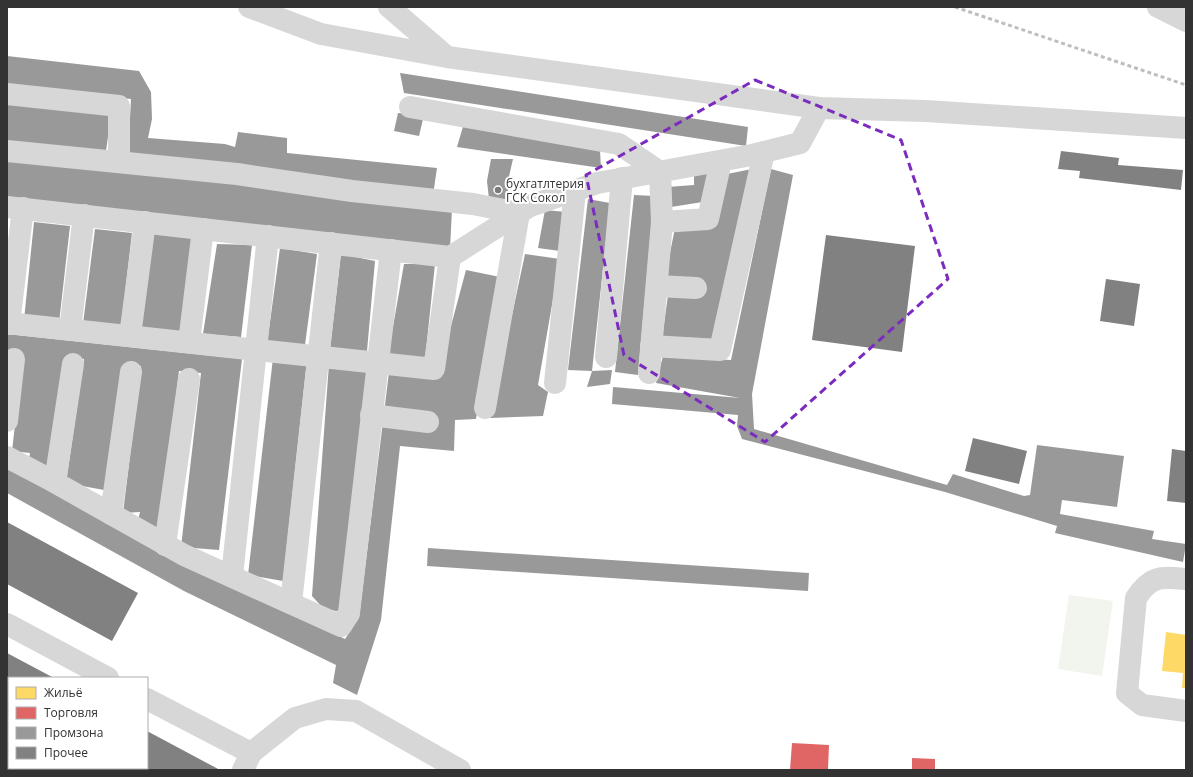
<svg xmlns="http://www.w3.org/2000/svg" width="1193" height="777" viewBox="0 0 1193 777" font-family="'Open Sans',sans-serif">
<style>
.pitch{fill:#f1f5ed}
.homes{fill:#ffd966}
.shops{fill:#e06666}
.industry{fill:#999}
.building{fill:#818181}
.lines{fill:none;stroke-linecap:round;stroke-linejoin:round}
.minor{stroke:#d7d7d7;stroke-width:22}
.rail{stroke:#bebebe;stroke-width:3;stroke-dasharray:4 3;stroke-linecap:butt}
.marked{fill:none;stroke:#7b2cbf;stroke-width:3;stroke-dasharray:8 5;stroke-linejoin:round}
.poi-dot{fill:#7a7a7a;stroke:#fff;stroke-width:1.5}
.labels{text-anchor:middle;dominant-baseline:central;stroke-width:4;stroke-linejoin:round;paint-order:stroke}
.poi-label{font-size:12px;fill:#333;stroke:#fff;text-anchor:start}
</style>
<rect width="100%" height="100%" fill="#fff"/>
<!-- pitch -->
<polygon class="pitch" points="1069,595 1113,601 1102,676 1058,669"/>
<!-- homes -->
<polygon class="homes" points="1166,632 1186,635 1186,688 1182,688 1183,673 1162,671"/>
<!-- shops -->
<g class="shops">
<polygon points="792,743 829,745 828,770 790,770"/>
<polygon points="912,758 935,759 935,770 912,770"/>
</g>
<!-- industry -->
<g class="industry">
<polygon points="7,56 139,71 151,92 152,119 148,138 225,144 235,147 238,132 287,138 287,153 437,168 433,195 128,156 131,99 7,86"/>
<polygon points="400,73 748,127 746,146 404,93"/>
<polygon points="7,104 111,115 106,151 7,141"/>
<polygon points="398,113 424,115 419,136 394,131"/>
<polygon points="464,123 600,151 601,168 457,147"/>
<polygon points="491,159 513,159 508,181 508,200 489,199 487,181"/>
<polygon points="7,160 229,182 452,209 450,249 7,201"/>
<polygon points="752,169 714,343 662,339 668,295 665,278 675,228 712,227 727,174"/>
<polygon points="771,169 793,175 752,394 754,429 947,485 953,474 1024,496 1030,495 1037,445 1124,456 1117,507 1062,500 1060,514 1154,531 1152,539 1186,544 1183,562 1055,533 1057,526 945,492 742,439 737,426 738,415 612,404 613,387 740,398 656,383 663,356 731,360"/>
<polygon points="713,171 709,201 671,207 667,187 694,185 694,175"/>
<polygon points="634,195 654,196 638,375 615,372"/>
<polygon points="588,199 610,203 592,371 568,370"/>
<polygon points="545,210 566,212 560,251 538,248"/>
<polygon points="34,222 70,226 59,323 24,320"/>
<polygon points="95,229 132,233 121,328 83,324"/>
<polygon points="154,231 195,238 180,332 141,329"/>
<polygon points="217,244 252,245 241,337 203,334"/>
<polygon points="280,248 317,254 305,345 267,344"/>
<polygon points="341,254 375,261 367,351 330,349"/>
<polygon points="525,254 560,259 538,385 548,392 543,416 490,418"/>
<polygon points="404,264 435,264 425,360 388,355"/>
<polygon points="466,270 500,277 476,419 455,420 454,451 400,446 381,620 357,695 333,683 336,665 184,591 7,493 7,467 240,589 345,639 359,618 389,372 437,378"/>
<polygon points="7,334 242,359 219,550 181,547 201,373 179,371 159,531 137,525 140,512 123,513 141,366 123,366 104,490 66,483 84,359 65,357 47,471 28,465 30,453 12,451 23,355 7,353"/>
<polygon points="273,358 307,360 283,581 248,575"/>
<polygon points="329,364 369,369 340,612 323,608 312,596"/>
<polygon points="612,370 610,384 587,387 592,371"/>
<polygon points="428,548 809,573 808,591 427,566"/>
</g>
<!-- building -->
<g class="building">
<polygon points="1061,151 1119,158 1118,165 1183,170 1181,190 1079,178 1080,171 1058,169"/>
<polygon points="826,235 915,246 902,352 812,340"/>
<polygon points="1106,279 1140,284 1134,326 1100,321"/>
<polygon points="973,438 1027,451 1019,484 965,471"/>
<polygon points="1172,449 1186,451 1186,503 1167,501"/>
<polygon points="7,522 138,593 112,641 7,584"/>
<polygon points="7,653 54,678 9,678 9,768 42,768 41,770 7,770"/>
<polygon points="147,731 220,770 100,770 102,768 147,768"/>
</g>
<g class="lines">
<!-- minor -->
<g class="minor">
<polyline points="249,7 321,34 447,57 819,108 926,111 1186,128"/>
<polyline points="389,7 446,56"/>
<polyline points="1158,7 1186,21"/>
<polyline points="7,94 119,106 119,162"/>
<polyline points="410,107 619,144 660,172 662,222 649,373"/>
<polyline points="7,151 237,174 352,191 473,204 519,213 485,408"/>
<polyline points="7,207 450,257 530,206 597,183 752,155 800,143 819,108"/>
<polyline points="662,222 708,219 721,161"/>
<polyline points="657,286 696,288"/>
<polyline points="7,323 434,369 450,257"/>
<polyline points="9,324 23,208"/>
<polyline points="70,330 84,215"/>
<polyline points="130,336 145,222"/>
<polyline points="189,342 203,229"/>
<polyline points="651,346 720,350 764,152"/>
<polyline points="606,357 622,178"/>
<polyline points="555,383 575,191"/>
<polyline points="371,415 428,422"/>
<polyline points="7,421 14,359"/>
<polyline points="7,457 49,479 184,555 341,626 349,613 391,250"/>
<polyline points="55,482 73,364"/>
<polyline points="111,514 131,372"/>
<polyline points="165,545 189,379"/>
<polyline points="232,576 268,236"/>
<path d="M1186,579C1161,577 1151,575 1136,598L1127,693L1142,705L1186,711"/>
<polyline points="291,603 331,243"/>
<polyline points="7,624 108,678"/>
<polyline points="147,699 251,753 295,718 326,709 356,711 460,770"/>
<polyline points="69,770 70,768"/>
<polyline points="243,770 251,753"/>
</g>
<!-- rail -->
<polyline class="rail" points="955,7 1186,85"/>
</g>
<!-- marked area -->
<path class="marked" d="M755,80L901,140L948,279L765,442L624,355L586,175Z"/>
<!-- markers -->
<circle class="poi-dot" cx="498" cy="190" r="4"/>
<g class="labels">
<!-- poi labels -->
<g class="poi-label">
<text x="506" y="183">бухгатлтерия<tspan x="506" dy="14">ГСК Сокол</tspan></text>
</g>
</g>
<!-- border -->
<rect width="1193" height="777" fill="none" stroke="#333333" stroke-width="16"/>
<!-- legend -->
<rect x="8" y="677" width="140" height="92" fill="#ffffff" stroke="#adadad"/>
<rect x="16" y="687" width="20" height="12" fill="#ffd966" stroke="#adadad"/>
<text x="44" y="697" font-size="12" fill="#333333">Жильё</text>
<rect x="16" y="707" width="20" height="12" fill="#e06666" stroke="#adadad"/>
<text x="44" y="717" font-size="12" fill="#333333">Торговля</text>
<rect x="16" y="727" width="20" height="12" fill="#999999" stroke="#adadad"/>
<text x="44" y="737" font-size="12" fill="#333333">Промзона</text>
<rect x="16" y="747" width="20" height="12" fill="#818181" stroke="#adadad"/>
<text x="44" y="757" font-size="12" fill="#333333">Прочее</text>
</svg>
